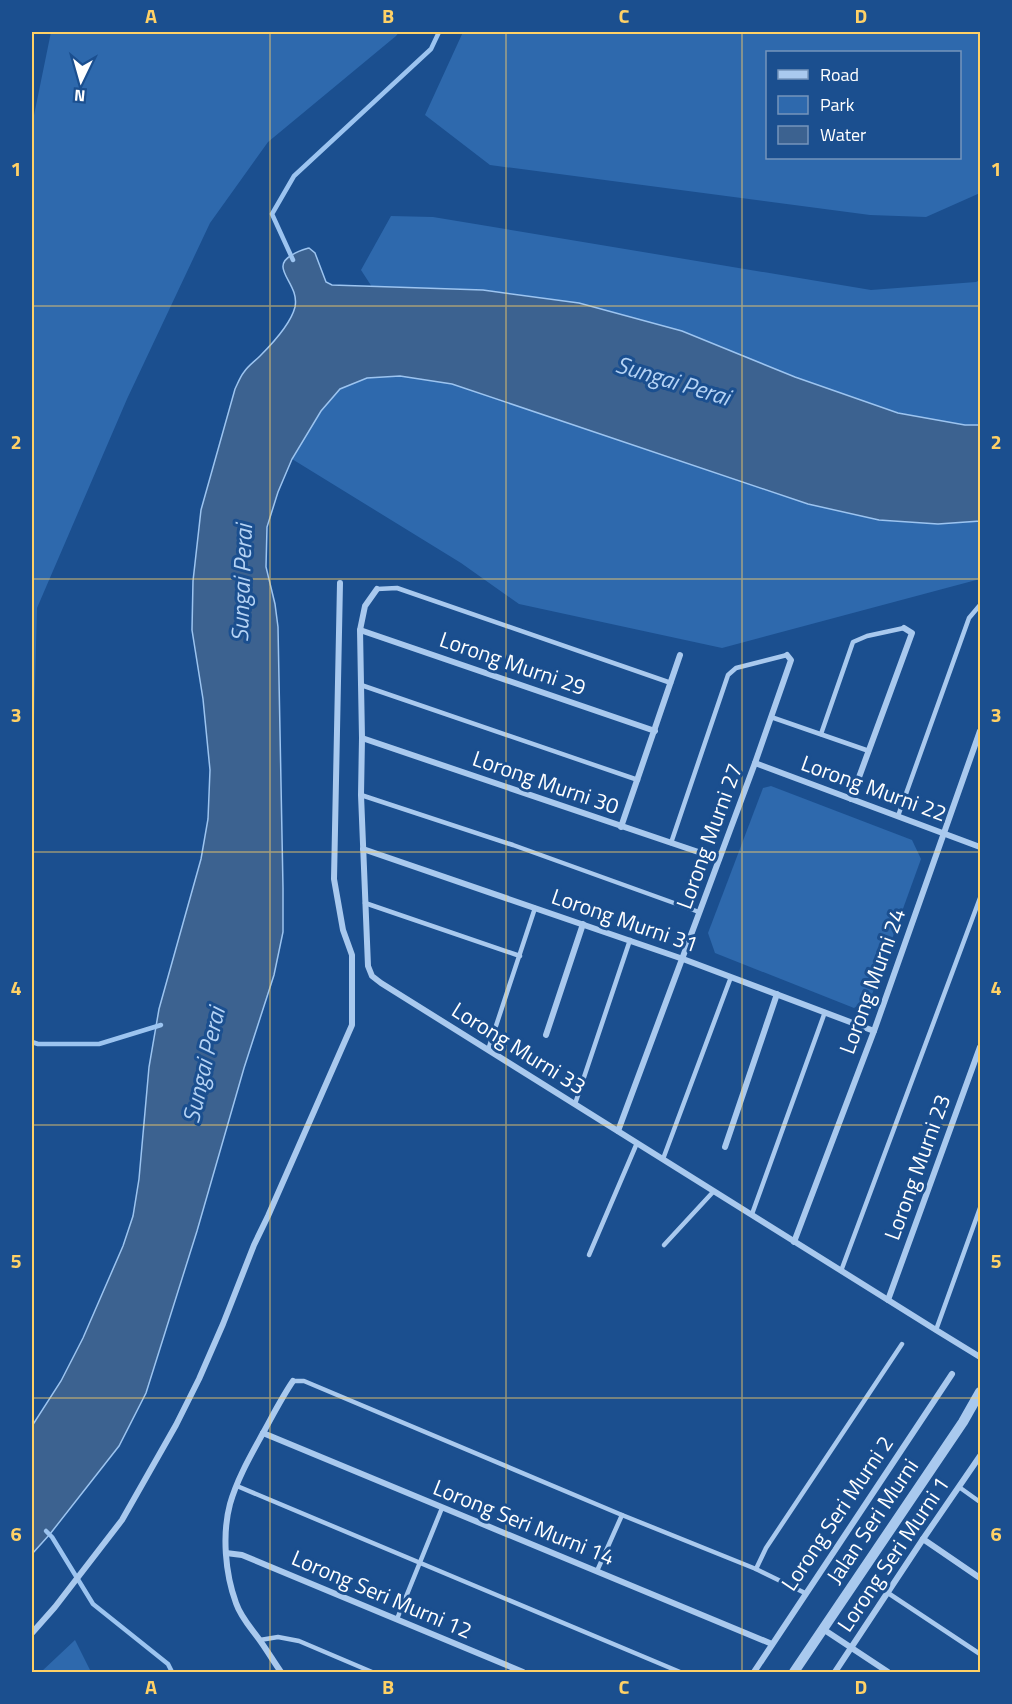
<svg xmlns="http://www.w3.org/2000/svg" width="1012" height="1704" viewBox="0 0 1012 1704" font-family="'Titillium Web',sans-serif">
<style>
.green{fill:#2e69ad;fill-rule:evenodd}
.water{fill:#3c6290;stroke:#9cc4f0;stroke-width:1.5}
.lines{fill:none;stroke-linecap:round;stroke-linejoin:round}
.stream{stroke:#9cc4f0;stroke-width:4.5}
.service{stroke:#a9c9ee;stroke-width:4.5}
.minor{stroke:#a9c9ee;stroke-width:6}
.tertiary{stroke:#a9c9ee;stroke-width:10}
.grid{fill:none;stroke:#ffd166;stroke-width:1.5;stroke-opacity:0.55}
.labels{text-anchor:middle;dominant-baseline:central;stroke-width:6;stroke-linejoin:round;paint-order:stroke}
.street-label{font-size:22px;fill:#fff;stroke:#1b4f8f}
.water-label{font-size:24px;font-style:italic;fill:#b5d3f5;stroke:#1b4f8f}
.neatline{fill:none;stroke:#ffd166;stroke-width:2}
.grid-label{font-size:20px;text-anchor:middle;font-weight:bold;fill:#ffd166}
</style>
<rect width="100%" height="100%" fill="#1b4f8f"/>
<!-- green -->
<g class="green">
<polygon points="51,32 399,32 396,36 268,142 210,223 127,399 37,608 32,798 32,125"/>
<path d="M463,32H980V193L926,217L870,215L490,165L425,115ZM768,52H960V158H768Z"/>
<polygon points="391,216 433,217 871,290 976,282 980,280 980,425 965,425 898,413 795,377 682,331 579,303 483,290 372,287 361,270"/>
<polygon points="400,376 452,384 808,504 879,520 938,524 980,521 980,579 722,648 519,604 461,563 292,459 321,411 340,389 367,378"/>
<polygon points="771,786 912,840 921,859 871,997 854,1008 715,953 708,933 763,788"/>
<polygon points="75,1640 91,1672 41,1672"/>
</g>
<!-- water -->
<path class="water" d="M309,248L315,253L326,282L332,285L483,290L579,303L682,331L795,377L898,413L965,425H980V521L938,524L879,520L808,504L452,384L400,376L367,378L340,389L321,411L292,459L278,492L267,527L266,567L275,604L278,627L283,888V932L274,975L244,1068L197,1231L146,1393L119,1446L50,1534L32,1554V1426L61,1381L83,1338L123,1246L133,1216L139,1179L149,1067L159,1009L201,859L208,819L210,770L203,699L192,630L193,581L201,510L235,389C238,383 240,377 244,372C248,366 255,361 260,356C272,344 291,323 295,307C300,283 268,268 292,255C298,251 302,250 309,248Z"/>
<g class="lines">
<!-- stream -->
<g class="stream">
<polyline points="293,260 272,214 294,176 431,49 439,32"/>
<polyline points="32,1042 38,1044 99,1044 161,1025"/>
<polyline points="46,1531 52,1537 93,1604 168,1664 172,1672"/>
</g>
<!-- service -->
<g class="service">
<polyline points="377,589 397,588 671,683"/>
<polyline points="361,685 638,780"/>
<polyline points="771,717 869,751"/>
<polyline points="821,734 853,642 867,636 904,628"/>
<polyline points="361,795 513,845 699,912"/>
<polyline points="898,816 969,618 980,605"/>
<polyline points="671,843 728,675 736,668 787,655"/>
<polyline points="365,903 520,956"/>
<polyline points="488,1050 535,908"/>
<polyline points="575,1104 630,940"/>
<polyline points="663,1159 731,977"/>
<polyline points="752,1214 825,1012"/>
<polyline points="664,1245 713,1192"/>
<polyline points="589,1255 637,1143"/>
<polyline points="841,1271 980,898"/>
<polyline points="936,1330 980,1208"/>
<polyline points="293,1381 304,1381 622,1515 756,1569 805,1593"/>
<polyline points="237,1486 680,1672"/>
<polyline points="959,1487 980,1502"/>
<polyline points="756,1569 766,1548 902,1344"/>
<polyline points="597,1571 622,1515"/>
<polyline points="888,1593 980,1654"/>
<polyline points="397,1619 442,1508"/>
<polyline points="260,1640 278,1637 299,1641 372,1672"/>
</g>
<!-- minor -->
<g class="minor">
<polyline points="377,589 365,606 360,630 362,738 361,795 368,966 372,976 381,983 936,1330 980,1357"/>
<polyline points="360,630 655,731"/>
<polyline points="362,738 719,859"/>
<polyline points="755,763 980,847"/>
<polyline points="851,799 912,633 904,628"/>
<polyline points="621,827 680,655"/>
<polyline points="363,849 683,959 874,1031"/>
<polyline points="546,1035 583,924"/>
<polyline points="618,1131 755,763 791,660 787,655"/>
<polyline points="725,1147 777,994"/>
<polyline points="794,1242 874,1031 980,731"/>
<polyline points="888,1300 980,1047"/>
<polyline points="263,1433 772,1644"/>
<polyline points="923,1539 980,1578"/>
<polyline points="226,1553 242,1555 523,1672"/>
<polyline points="823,1629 888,1672"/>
<polyline points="32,1633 55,1607 122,1520 176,1425 199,1379 223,1324 254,1245 268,1216 352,1025 352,955 343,930 334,879 340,583"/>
<path d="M281,1672C274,1662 268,1652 261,1642C252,1629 241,1618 236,1603C225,1573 222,1534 230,1504C237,1479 251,1455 263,1433C273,1415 282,1397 293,1381"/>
<polyline points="754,1672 952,1374"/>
<polyline points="835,1672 923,1539 980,1456"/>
</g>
<!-- tertiary -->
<polyline class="tertiary" points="794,1672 963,1422 980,1392"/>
</g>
<!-- grid -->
<path class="grid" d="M270,32V1672M506,32V1672M742,32V1672M32,306H980M32,579H980M32,852H980M32,1125H980M32,1398H980"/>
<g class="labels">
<!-- street labels -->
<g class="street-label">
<text transform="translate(513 663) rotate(19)">Lorong Murni 29</text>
<text transform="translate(546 782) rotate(19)">Lorong Murni 30</text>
<text transform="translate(874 788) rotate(20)">Lorong Murni 22</text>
<text transform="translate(709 836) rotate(-70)">Lorong Murni 27</text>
<text transform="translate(625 920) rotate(19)">Lorong Murni 31</text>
<text transform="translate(872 981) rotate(-70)">Lorong Murni 24</text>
<text transform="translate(519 1048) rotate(32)">Lorong Murni 33</text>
<text transform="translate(917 1167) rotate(-70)">Lorong Murni 23</text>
<text transform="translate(837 1513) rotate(-56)">Lorong Seri Murni 2</text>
<text transform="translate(872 1521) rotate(-56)">Jalan Seri Murni</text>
<text transform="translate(524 1522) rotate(22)">Lorong Seri Murni 14</text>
<text transform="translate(893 1554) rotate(-56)">Lorong Seri Murni 1</text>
<text transform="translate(382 1594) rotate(23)">Lorong Seri Murni 12</text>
</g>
<!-- water labels -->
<g class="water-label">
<text transform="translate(673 380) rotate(17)">Sungai Perai</text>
<text transform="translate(241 583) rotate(-88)">Sungai Perai</text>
<text transform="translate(203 1065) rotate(-77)">Sungai Perai</text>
</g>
</g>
<!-- border -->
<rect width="1012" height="1704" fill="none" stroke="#1b4f8f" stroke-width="66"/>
<!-- legend -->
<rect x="766" y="51" width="195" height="108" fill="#1b4f8f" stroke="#7695bc" stroke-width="1.5"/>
<rect x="778" y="70" width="30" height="9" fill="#a9c9ee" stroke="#7695bc" stroke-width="1.5"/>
<text x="820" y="81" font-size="18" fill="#ffffff">Road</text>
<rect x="778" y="96" width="30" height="18" fill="#2e69ad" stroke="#7695bc" stroke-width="1.5"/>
<text x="820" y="111" font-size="18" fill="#ffffff">Park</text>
<rect x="778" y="126" width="30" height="18" fill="#3c6290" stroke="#7695bc" stroke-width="1.5"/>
<text x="820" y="141" font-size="18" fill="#ffffff">Water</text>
<!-- north arrow -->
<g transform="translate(81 81) rotate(185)" stroke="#1b4f8f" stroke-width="4.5" paint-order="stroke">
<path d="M0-4.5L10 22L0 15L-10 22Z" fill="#ffffff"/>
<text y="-9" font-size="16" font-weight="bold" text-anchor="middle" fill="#ffffff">N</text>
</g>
<rect x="33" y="33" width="946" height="1638" class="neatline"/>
<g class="grid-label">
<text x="151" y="23">A</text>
<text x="388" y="23">B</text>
<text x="624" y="23">C</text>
<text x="861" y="23">D</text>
<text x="16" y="176">1</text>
<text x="996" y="176">1</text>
<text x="16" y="449">2</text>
<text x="996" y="449">2</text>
<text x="16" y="722">3</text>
<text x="996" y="722">3</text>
<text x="16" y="995">4</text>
<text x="996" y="995">4</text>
<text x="16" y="1268">5</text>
<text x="996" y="1268">5</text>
<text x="16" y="1541">6</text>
<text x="996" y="1541">6</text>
<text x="151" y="1694">A</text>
<text x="388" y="1694">B</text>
<text x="624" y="1694">C</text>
<text x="861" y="1694">D</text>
</g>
</svg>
